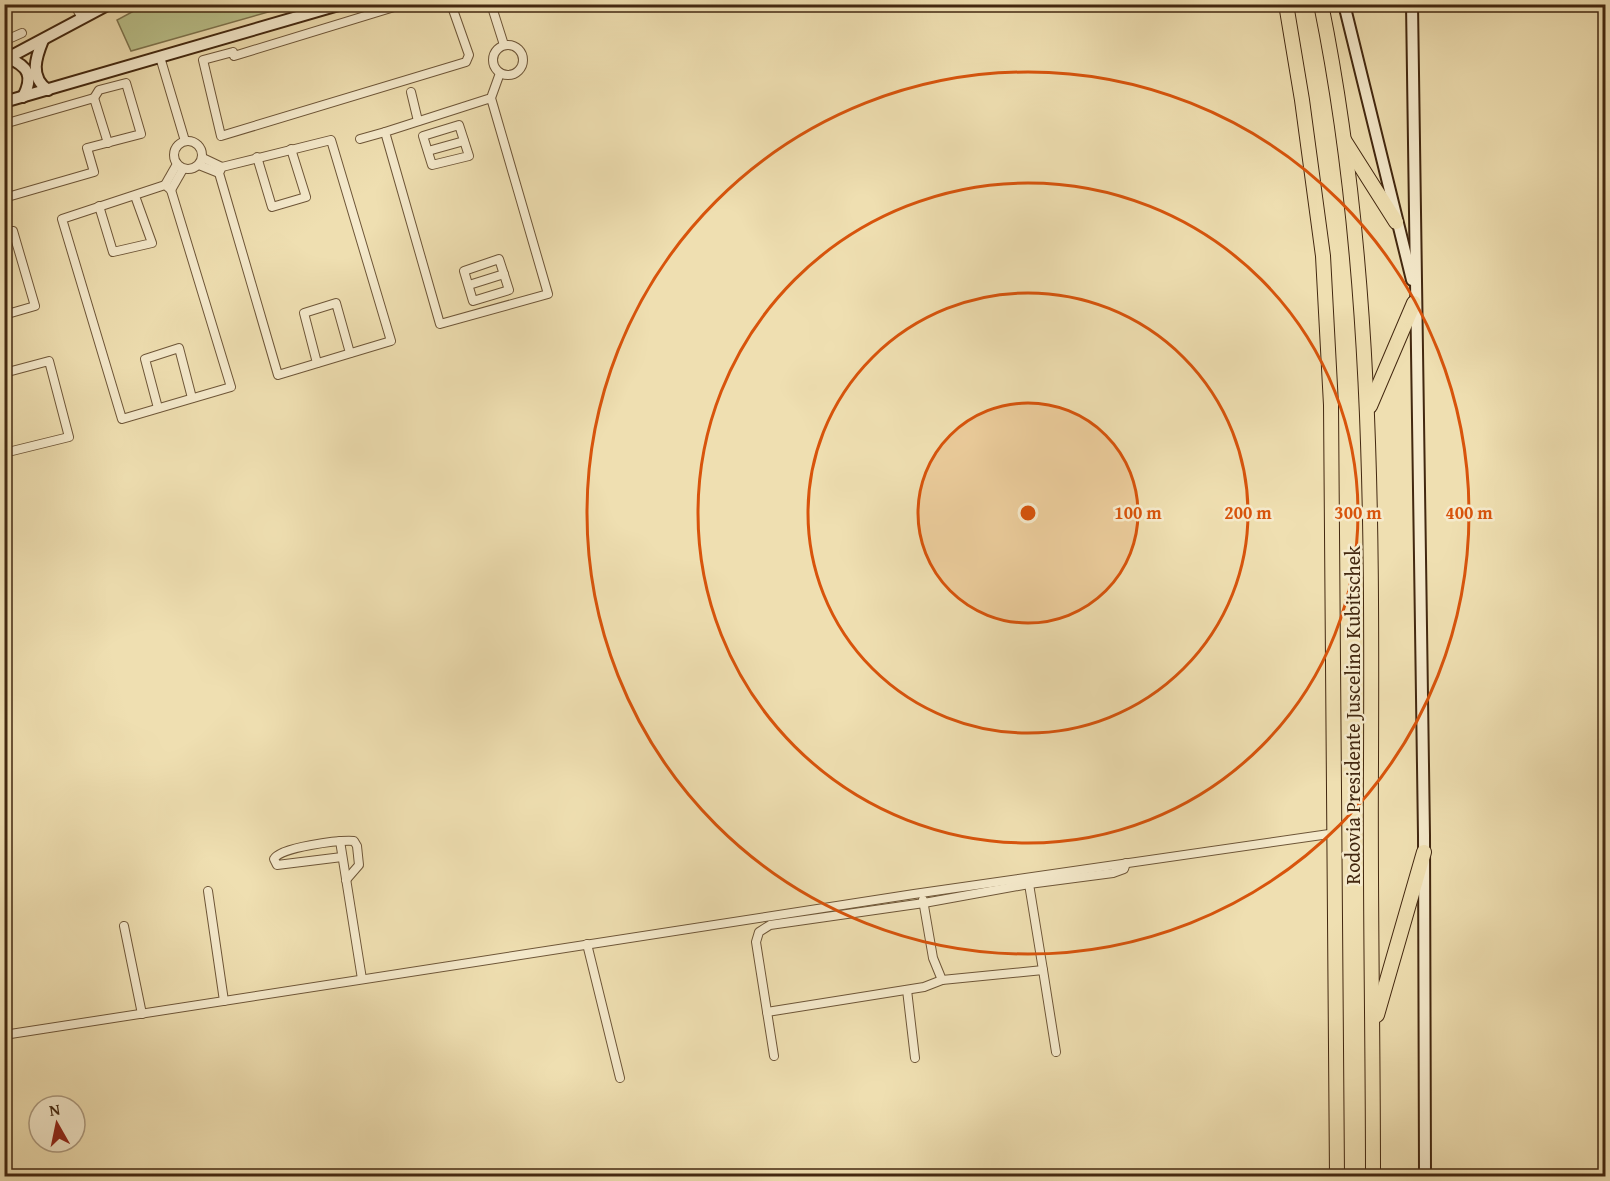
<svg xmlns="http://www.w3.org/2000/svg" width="1610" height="1181" viewBox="0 0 1610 1181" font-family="'Gentium Book Plus',serif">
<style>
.green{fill:#bac18b;stroke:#7e744e;stroke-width:1.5}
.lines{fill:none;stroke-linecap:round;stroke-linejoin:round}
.street-casing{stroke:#6e5638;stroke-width:10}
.secondary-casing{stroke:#432810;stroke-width:14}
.highway-casing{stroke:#432810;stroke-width:16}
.street{stroke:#f5eacc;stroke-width:8}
.secondary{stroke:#f5eacc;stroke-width:10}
.highway{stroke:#efdfb1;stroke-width:14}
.ring{fill:none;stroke:#d8540c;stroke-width:3}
.labels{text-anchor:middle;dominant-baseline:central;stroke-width:5;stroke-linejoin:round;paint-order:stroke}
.street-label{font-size:20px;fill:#432810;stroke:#f5eacc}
.centre{fill:#d8540c;stroke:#f5eacc;stroke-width:3}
.ring-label{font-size:18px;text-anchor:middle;font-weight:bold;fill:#d8540c;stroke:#f5eacc;stroke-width:5;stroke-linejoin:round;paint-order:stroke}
</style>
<rect width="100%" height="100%" fill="#efdfb1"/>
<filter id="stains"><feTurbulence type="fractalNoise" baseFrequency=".00333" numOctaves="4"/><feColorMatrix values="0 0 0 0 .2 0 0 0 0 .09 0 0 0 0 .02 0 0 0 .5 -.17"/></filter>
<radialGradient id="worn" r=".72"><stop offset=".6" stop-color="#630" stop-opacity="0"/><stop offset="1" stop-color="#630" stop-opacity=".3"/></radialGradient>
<!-- green -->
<polygon class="green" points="145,5 145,4 293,5 131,51 117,20"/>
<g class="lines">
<!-- street casing -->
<g class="street-casing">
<g id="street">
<polyline points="74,4 82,18"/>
<polyline points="404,4 234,56 233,52 203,60 221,136 466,62 469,55 451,4"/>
<polyline points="491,4 504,45"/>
<polyline points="4,41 22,33"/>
<circle cx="508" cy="60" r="15"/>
<polyline points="160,57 185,141"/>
<polyline points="411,92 418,121"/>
<polyline points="491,98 385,132 440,324 548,294 491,98 500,73"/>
<polyline points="4,124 94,98 108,143"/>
<polygon points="459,125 469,156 432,165 423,136"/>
<polyline points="360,139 385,132"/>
<polygon points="331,140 391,341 278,375 219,173 222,167"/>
<circle cx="188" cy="155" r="14"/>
<polyline points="428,151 464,141"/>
<polyline points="257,157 272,207 306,197 291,149"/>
<polyline points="203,158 222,167"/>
<polyline points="199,165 219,173"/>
<polygon points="165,185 171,190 231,387 122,419 62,219"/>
<polyline points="165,185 177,164"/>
<polyline points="171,190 183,169"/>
<polyline points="4,198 94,172 87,148 141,134 126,83 99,90 94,98"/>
<polyline points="99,206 113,252 152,243 135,196"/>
<polyline points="4,233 13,231 35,306 4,315"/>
<polygon points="499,259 509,290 473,301 464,271"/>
<polyline points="469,285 504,274"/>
<polyline points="317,363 304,313 336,303 350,353"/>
<polyline points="4,373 49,361 69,437 4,453"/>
<polyline points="158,408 145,359 179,348 192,398"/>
<polyline points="340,841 362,979"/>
<path d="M342,857L277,865L274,859C280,847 339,840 354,841L357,846L359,865L346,880"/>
<polyline points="1029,884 1113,873 1124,869 1126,863"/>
<polyline points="208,891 224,1001"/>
<polyline points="923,900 933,958 942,980 1043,970 1056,1052"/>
<polyline points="124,926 142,1014"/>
<polyline points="587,944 620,1078"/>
<polyline points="907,990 915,1058"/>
<polyline points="767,1012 924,987 942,980"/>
<polyline points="4,1035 914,894 1336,833"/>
<polyline points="774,1056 756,942 759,932 770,925 924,903 1029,884 1043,970"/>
</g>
</g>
<!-- secondary casing -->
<g class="secondary-casing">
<g id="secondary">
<polyline points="1344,4 1412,280"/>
<polyline points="1412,4 1424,835 1425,1176"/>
<path d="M43,40C36,57 29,77 48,90"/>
<path d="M8,58C28,66 34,76 23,97"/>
<polyline points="4,60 109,4"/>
<polyline points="4,102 342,4"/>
</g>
</g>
<!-- highway casing -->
<g class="highway-casing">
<g id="highway">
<polyline points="1286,4 1302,100 1323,256 1331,405 1337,1176"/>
<path d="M1321,4C1372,254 1372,509 1371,763C1370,901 1373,1039 1373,1176"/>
<polyline points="1344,140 1396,222"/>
<polyline points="1370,406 1414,303"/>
<polyline points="1377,1015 1424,852"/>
</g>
</g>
<!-- street -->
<use href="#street" class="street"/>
<!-- secondary -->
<use href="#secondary" class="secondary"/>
<!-- highway -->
<use href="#highway" class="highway"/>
</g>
<!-- distance rings -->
<circle cx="1028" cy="513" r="110" fill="#d8540c" fill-opacity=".12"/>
<g class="ring">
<circle cx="1028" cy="513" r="110"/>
<circle cx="1028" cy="513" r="220"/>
<circle cx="1028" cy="513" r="330"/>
<circle cx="1028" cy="513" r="441"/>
</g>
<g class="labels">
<!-- street labels -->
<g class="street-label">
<text transform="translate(1352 715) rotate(-90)">Rodovia Presidente Juscelino Kubitschek</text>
</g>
</g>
<circle cx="1028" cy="513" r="9" class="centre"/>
<g class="ring-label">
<text x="1138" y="519">100 m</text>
<text x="1248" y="519">200 m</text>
<text x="1358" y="519">300 m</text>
<text x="1469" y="519">400 m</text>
</g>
<!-- margin -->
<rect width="1610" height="1181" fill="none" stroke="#efdfb1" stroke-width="24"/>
<rect x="6" y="6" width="1598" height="1169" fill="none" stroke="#432810" stroke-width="3"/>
<rect x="12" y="12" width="1586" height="1157" fill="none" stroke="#432810" stroke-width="1.5"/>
<!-- north arrow -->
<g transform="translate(57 1124) rotate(351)"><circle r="28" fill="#f5eacc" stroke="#ae9c81" stroke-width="1.5"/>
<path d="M0-4.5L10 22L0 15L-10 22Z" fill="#8f2418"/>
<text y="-9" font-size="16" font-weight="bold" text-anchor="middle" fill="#432810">N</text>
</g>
<rect width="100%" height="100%" filter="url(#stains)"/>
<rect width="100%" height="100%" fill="url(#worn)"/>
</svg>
